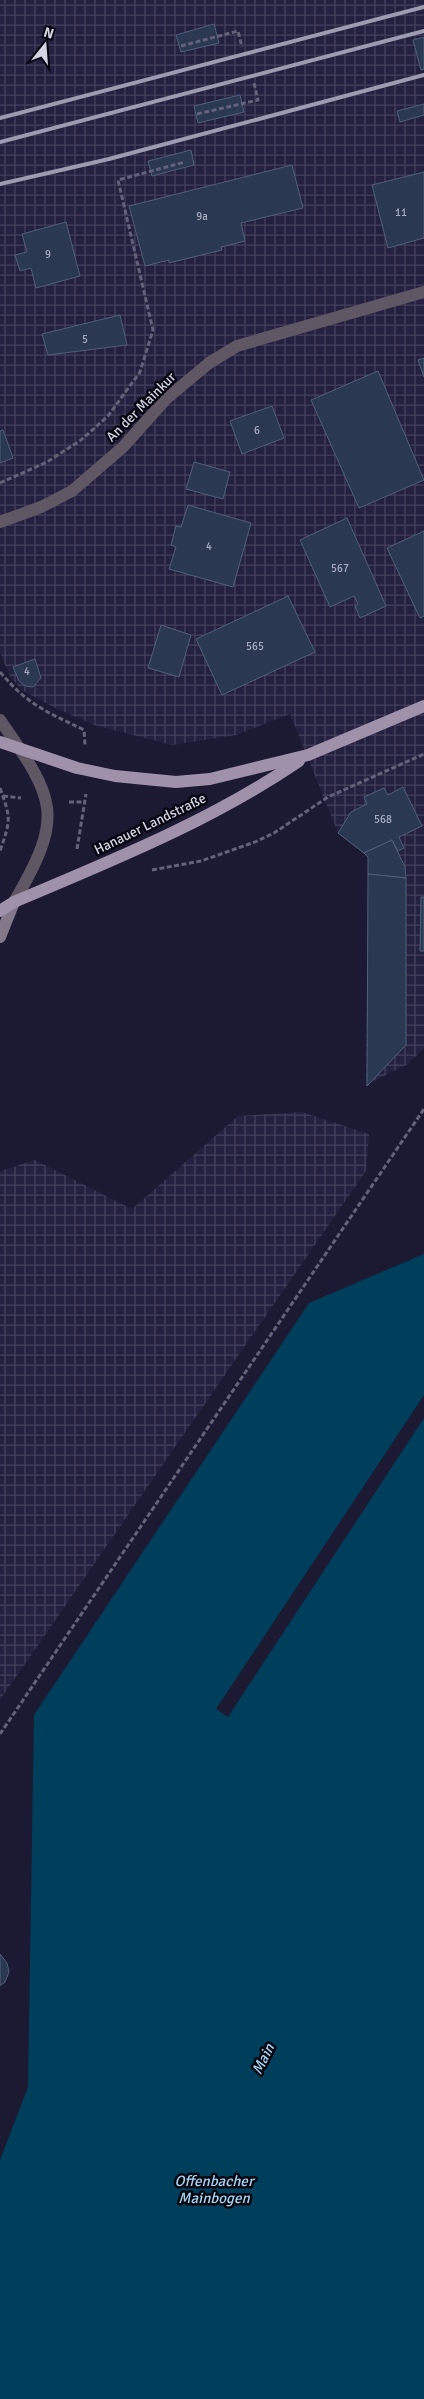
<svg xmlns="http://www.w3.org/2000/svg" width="424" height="2399" viewBox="0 0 424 2399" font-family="Signika,sans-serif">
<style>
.industrial{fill:url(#industrial-grid)}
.water{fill:#003f5b}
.building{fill:#2a3851;stroke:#50607b}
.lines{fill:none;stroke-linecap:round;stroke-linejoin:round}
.path{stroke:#646278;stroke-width:3;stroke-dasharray:5 2.5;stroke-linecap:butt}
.street{stroke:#5f5763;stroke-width:12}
.secondary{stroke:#84788b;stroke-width:12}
.primary{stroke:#a091aa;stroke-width:12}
.rail{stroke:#9c9baf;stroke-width:4}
.labels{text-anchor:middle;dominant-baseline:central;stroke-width:5;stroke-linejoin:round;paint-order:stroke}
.number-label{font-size:11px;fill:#aaadc0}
.street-label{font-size:14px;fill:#d4d4e5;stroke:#070611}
.water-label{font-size:15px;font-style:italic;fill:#a5d3ef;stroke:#070611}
</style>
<defs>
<pattern id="industrial-grid" width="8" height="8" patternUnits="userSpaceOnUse" patternTransform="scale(1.25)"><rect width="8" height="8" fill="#242040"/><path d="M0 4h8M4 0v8" fill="none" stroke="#43405b"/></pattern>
</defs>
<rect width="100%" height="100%" fill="#1c1933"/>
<!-- industrial -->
<g class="industrial">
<polygon points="0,0 424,0 424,1048 408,1064 366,1085 368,857 338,833 290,714 236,735 172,745 94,725 51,706 22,690 10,677 0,652"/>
<polygon points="302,1112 369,1134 366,1171 0,1700 0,1171 35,1160 132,1209 238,1116"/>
</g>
<!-- water -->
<polygon class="water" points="424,1254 424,1395 216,1709 228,1717 424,1418 424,2399 0,2399 0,2160 28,2087 34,1715 309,1303"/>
<!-- building -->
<g class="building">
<polygon points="214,24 219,43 181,52 176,35"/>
<polygon points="424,37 424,69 421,70 413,40"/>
<polygon points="240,95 244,112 198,123 194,106"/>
<polygon points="424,104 424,115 400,122 397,111"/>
<polygon points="191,150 194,165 152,176 148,161"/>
<polygon points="292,165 303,208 241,223 245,241 221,247 222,250 169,263 169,260 145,266 129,206"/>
<polygon points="424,172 424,238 388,248 372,185"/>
<polygon points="66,222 80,276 36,288 31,268 20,271 15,255 27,252 22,234"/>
<polygon points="120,315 127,345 48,355 42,334"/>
<polygon points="424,358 424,377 418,360"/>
<polygon points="378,371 424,480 359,508 311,400"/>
<polygon points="272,406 284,438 242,454 230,421"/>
<polygon points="3,430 13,458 0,463 0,431"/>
<polygon points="194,462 230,472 223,499 186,489"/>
<polygon points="188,505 251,523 233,587 169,569 176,547 171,545 176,526 181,527"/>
<polygon points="347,518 386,606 360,618 355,606 358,604 354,596 330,607 300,540"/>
<polygon points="424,531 424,616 420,618 387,548"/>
<polygon points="288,596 315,652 222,695 196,639"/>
<polygon points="161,625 191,635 179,677 148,668"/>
<polygon points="35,659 41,678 33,687 25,686 19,681 13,667"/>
<polygon points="403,787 422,826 399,837 404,848 398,851 392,840 364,853 338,833 351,812 367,804 364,797 384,788 388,795"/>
<polygon points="392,840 405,867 406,878 368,874 368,857 364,853"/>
<polygon points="368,874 406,878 406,1045 367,1086"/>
<polygon points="421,897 424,897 424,951 420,951"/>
<polygon points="0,1954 7,1963 9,1972 5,1982 0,1986"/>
</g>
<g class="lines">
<!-- path -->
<g class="path">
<polyline points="181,46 238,31 242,47"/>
<polyline points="197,114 258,100 254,83"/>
<polyline points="0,483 47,462 81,440 108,416 140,372 153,330 118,180 185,162"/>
<path d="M0,672C28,705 47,712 84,730L85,745"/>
<path d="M0,788C11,819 11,819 0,851"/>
<polyline points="3,796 21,798"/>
<polyline points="69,802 86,802"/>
<polyline points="77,849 86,794"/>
<polyline points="152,870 201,861 255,842 274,833 328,797 424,754"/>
<polyline points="0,1734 424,1109"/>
</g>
<!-- street -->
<g class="street">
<polyline points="0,522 41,507 72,491 123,447 166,399 209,363 237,346 424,292"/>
<path d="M0,720C56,800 65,815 14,902"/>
</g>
<!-- secondary -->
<polyline class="secondary" points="0,937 14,902"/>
<!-- primary -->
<g class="primary">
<polyline points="0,742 77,768 115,776 176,782 210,779 308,755 424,706"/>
<path d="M0,911L14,902C111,861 211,821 299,761"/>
</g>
<!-- rail -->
<g class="rail">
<polyline points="0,118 424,7"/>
<polyline points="0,142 424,31"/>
<polyline points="0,184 109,159 424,75"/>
</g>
</g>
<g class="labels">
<!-- number labels -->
<g class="number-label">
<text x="401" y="212">11</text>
<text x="202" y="216">9a</text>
<text x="48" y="254">9</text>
<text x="85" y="339">5</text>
<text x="257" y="430">6</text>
<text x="209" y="546">4</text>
<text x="340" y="568">567</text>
<text x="255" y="646">565</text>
<text x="27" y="671">4</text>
<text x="383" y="819">568</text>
</g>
<!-- street labels -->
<g class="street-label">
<text transform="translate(141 407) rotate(-45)">An der Mainkur</text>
<text transform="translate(150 824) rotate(-26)">Hanauer Landstraße</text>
</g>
<!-- water labels -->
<g class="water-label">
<text transform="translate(263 2059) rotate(-64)">Main</text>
<text x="214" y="2181">Offenbacher<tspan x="214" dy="17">Mainbogen</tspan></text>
</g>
</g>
<!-- north arrow -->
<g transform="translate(45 45) rotate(17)" stroke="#070611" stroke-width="4" paint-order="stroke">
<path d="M0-4L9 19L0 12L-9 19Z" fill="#d4d4e5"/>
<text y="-8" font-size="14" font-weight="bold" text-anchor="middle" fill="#d4d4e5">N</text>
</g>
</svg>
